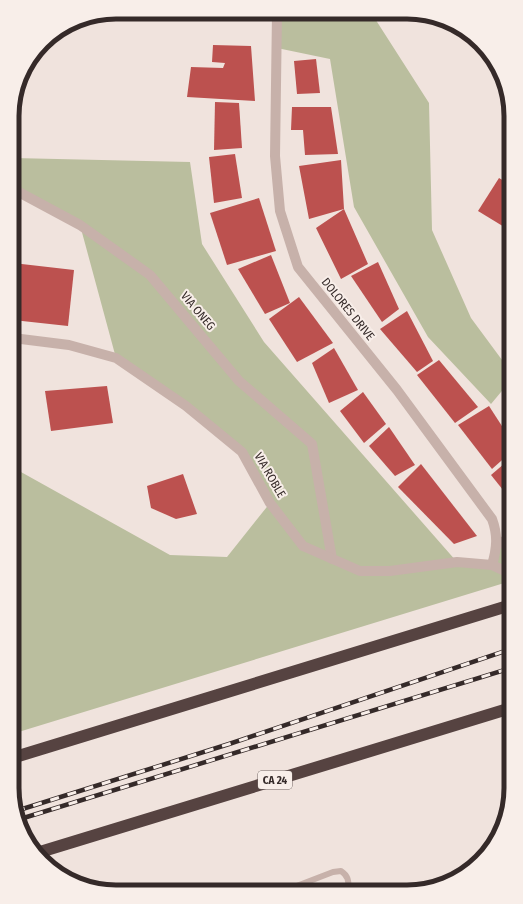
<svg xmlns="http://www.w3.org/2000/svg" width="523" height="904" viewBox="0 0 523 904" font-family="'Fira Sans Condensed',sans-serif">
<style>
.green{fill:#babe9e}
.building{fill:#bc514f}
.lines{fill:none;stroke-linecap:round;stroke-linejoin:round}
.service{stroke:#c7b1aa;stroke-width:6}
.minor{stroke:#c7b1aa;stroke-width:10}
.motorway{stroke:#564341;stroke-width:12}
.rail-casing{stroke:#352a29;stroke-width:4.5}
.rail{stroke:#f8eee9;stroke-width:3;stroke-dasharray:9;stroke-linecap:butt}
.labels{text-anchor:middle;dominant-baseline:central;stroke-width:4;stroke-linejoin:round;paint-order:stroke}
.shield{fill:#f8eee9;stroke:#706563;stroke-width:1}
.shield-label{font-size:11px;font-weight:bold;fill:#352a29}
.street-label{font-size:12px;fill:#352a29;stroke:#f8eee9}
.rim{fill:none;stroke:#352a29;stroke-width:5}
</style>
<rect width="100%" height="100%" fill="#f0e3dd"/>
<!-- green -->
<g class="green">
<polygon points="277,13 372,14 429,103 432,230 471,318 511,372 511,380 491,404 428,337 354,207 330,59 277,48"/>
<polygon points="13,158 190,162 202,244 264,342 457,562 493,560 498,541 511,533 511,581 12,734 12,467 170,555 227,557 270,503 242,452 116,358 80,225 13,189"/>
</g>
<!-- building -->
<g class="building">
<polygon points="213,45 251,46 255,101 187,97 191,67 223,68 225,63 212,62"/>
<polygon points="316,59 320,93 297,94 294,61"/>
<polygon points="215,102 239,103 242,148 214,150"/>
<polygon points="292,107 331,107 338,154 305,155 303,130 291,130"/>
<polygon points="235,154 242,198 214,203 209,157"/>
<polygon points="341,160 344,209 368,264 341,279 316,228 344,209 309,219 299,166"/>
<polygon points="499,178 511,185 511,231 478,211"/>
<polygon points="259,198 276,251 227,265 210,213"/>
<polygon points="271,255 290,303 265,314 238,269"/>
<polygon points="378,262 399,309 382,322 351,276"/>
<polygon points="13,263 74,270 68,326 13,320"/>
<polygon points="299,297 333,343 297,362 269,319"/>
<polygon points="407,311 433,361 417,372 380,329"/>
<polygon points="334,348 358,390 329,403 312,363"/>
<polygon points="439,360 478,407 455,423 417,375"/>
<polygon points="107,386 113,423 51,431 45,391"/>
<polygon points="363,392 386,424 364,443 340,411"/>
<polygon points="489,406 511,440 511,452 492,469 458,425"/>
<polygon points="389,427 415,465 395,476 369,446"/>
<polygon points="511,458 511,500 491,475"/>
<polygon points="421,464 477,536 454,544 398,487"/>
<polygon points="183,474 197,514 176,519 151,508 147,486"/>
</g>
<g class="lines">
<!-- service -->
<path class="service" d="M281,892L333,872L341,871C350,877 348,883 349,892"/>
<!-- minor -->
<g class="minor">
<path d="M277,13L275,156L280,211L298,267L397,390L492,519C498,535 497,548 492,565"/>
<polyline points="13,189 80,225 150,275 239,381 312,444 332,559"/>
<polyline points="13,338 69,345 116,358 186,406 242,452 270,503 303,546 360,571 390,571 457,562 492,565 511,574"/>
<polyline points="497,545 511,537"/>
</g>
<!-- motorway -->
<g class="motorway">
<polyline points="12,758 511,605"/>
<polyline points="40,852 511,708"/>
</g>
<!-- rail casing -->
<g class="rail-casing">
<g id="rail">
<polyline points="16,811 229,744 511,649"/>
<polyline points="17,820 511,668"/>
</g>
</g>
<!-- rail -->
<use href="#rail" class="rail"/>
</g>
<g class="labels">
<!-- shield labels -->
<rect class="shield" x="258" y="771" width="34" height="18" rx="3"/>
<g class="shield-label">
<text x="275" y="780">CA 24</text>
</g>
<!-- street labels -->
<g class="street-label">
<text transform="translate(348 309) rotate(51)">DOLORES DRIVE</text>
<text transform="translate(198 311) rotate(50)">VIA ONEG</text>
<text transform="translate(270 475) rotate(60)">VIA ROBLE</text>
</g>
</g>
<!-- crop -->
<path d="M0 0H523V904H0ZM116 19H407A97 97 0 0 1 504 116V788A97 97 0 0 1 407 885H116A97 97 0 0 1 19 788V116A97 97 0 0 1 116 19Z" fill="#f8eee9" fill-rule="evenodd"/>
<path class="rim" d="M116 19H407A97 97 0 0 1 504 116V788A97 97 0 0 1 407 885H116A97 97 0 0 1 19 788V116A97 97 0 0 1 116 19Z"/>
</svg>
